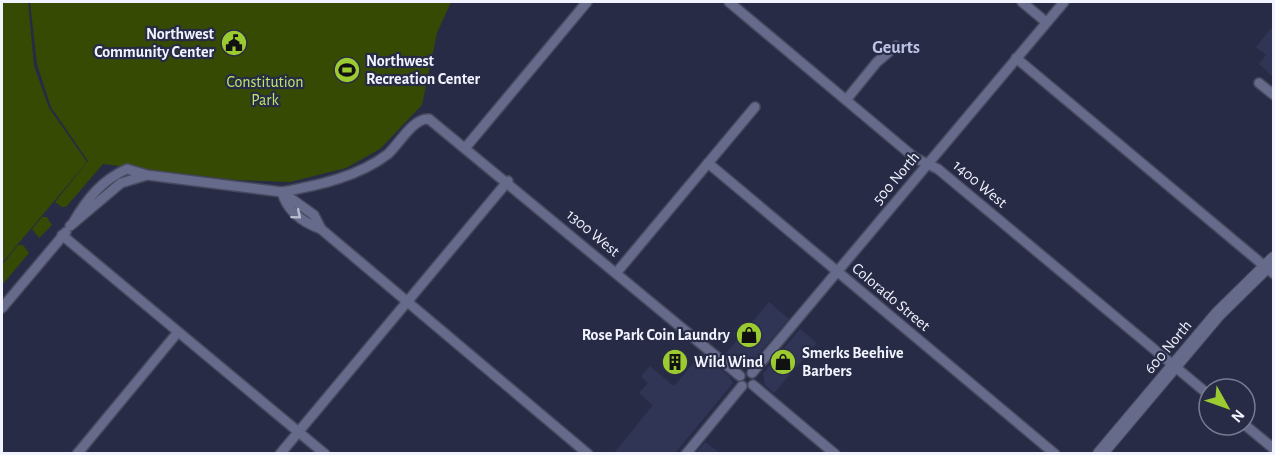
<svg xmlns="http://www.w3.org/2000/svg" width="1275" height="455" viewBox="0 0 1275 455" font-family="'Alegreya Sans',sans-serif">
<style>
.built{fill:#313555}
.green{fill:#364a03}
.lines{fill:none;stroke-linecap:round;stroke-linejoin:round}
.minor-casing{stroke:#47495e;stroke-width:12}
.secondary-casing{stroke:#47495e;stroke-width:16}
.minor{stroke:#676b8b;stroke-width:9}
.secondary{stroke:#676b8b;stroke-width:14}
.oneway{stroke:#babdd0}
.labels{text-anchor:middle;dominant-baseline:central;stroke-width:4.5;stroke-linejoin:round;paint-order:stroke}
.poi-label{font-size:16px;font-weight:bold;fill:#f1f3fe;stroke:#282b46;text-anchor:start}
.park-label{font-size:16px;fill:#bce66e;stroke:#282b46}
.street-label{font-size:16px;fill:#f1f3fe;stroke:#282b46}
.neighbourhood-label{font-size:18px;font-weight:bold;fill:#bec4e7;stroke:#282b46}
</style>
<rect width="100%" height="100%" fill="#282b46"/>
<!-- built -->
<g class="built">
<polygon points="1273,26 1273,77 1259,64 1266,55 1256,47"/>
<polygon points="769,302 789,319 751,363 740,364 726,353"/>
<polygon points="800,329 817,343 774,393 765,385 763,374"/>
<polygon points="702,353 729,376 733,383 675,453 614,453 653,405 639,393 648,383 641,376 650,366 674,386"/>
<polygon points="705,442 720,453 696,453"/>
</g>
<!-- green -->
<g class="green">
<polygon points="2,2 28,2 34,66 49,108 87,162 2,263"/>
<polygon points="30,2 451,2 437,33 422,105 380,149 346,168 290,182 236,180 103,164 66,207 62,207 55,202 88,161 51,107 37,64"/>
<polygon points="42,217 47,217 52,225 39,238 32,229"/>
<polygon points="18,245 23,245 29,253 2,285 2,265"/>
</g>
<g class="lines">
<!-- minor casing -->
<g class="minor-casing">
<g id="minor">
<polyline points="729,2 915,158 938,169 1209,395"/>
<polyline points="1022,2 1046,22"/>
<polyline points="1016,58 1274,274"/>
<polyline points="1259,83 1274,95"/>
<polyline points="846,100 877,62 896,46"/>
<polyline points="466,147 587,2"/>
<polyline points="708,163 1055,454"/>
<path d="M282,192C319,185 358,177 388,154C399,144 414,117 429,119L740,376"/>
<path d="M282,192C287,211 302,222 321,229L588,454"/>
<path d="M74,221C88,198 102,180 127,169L144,174"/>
<polyline points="70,226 121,183 147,175 282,192 314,215 321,229"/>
<polyline points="62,235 325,454"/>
<polyline points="617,272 755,107"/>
<polyline points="2,308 66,232"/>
<polyline points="752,373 1064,2"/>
<polyline points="753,385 835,454"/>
<polyline points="1245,425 1274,449"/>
<polyline points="77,454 178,332"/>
<polyline points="280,454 508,181"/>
<polyline points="686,454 742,386"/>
</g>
</g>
<!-- secondary casing -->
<g class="secondary-casing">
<polyline id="secondary" points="1100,454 1218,314 1274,259"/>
</g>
<!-- minor -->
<use href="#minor" class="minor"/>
<!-- secondary -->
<use href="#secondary" class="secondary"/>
</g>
<!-- one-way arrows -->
<defs><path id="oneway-chevron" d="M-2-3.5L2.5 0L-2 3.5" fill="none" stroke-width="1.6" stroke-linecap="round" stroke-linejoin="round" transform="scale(1.5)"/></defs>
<use class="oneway" href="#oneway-chevron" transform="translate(297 215) rotate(40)"/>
<!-- icons -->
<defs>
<g id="civic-disc" transform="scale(1.35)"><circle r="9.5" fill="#9cca31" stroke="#282b46"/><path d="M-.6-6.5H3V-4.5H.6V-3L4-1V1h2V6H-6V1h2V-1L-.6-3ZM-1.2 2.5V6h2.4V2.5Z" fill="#111"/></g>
<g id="stadium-disc" transform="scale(1.35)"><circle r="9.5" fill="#9cca31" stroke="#282b46"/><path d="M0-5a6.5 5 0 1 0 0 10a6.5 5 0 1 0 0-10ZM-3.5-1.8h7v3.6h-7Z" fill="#111"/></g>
<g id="shop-disc" transform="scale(1.35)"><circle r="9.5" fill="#9cca31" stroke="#282b46"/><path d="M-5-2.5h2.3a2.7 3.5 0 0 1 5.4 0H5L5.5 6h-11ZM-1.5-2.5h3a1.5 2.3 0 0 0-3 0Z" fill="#111"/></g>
<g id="building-disc" transform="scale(1.35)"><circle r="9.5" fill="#9cca31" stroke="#282b46"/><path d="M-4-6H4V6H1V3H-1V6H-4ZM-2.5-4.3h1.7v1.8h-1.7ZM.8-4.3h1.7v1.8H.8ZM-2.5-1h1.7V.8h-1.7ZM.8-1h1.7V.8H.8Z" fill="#111"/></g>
</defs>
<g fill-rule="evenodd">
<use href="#civic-disc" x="234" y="43"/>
<use href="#stadium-disc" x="347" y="70"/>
<use href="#shop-disc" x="749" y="335"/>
<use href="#building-disc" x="675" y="362"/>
<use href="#shop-disc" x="783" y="362"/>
</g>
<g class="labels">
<!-- poi labels -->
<g class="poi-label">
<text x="214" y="34" text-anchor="end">Northwest<tspan x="214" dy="18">Community Center</tspan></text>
<text x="366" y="61">Northwest<tspan x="366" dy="18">Recreation Center</tspan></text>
<text x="730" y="335" text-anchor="end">Rose Park Coin Laundry</text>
<text x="802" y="353">Smerks Beehive<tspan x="802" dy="18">Barbers</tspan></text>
<text x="694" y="362">Wild Wind</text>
</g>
<!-- park labels -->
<g class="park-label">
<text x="265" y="82">Constitution<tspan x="265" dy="18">Park</tspan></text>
</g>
<!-- street labels -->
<g class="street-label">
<text transform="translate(896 178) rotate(-50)">500 North</text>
<text transform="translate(980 184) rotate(40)">1400 West</text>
<text transform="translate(593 233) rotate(40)">1300 West</text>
<text transform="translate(891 297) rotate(40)">Colorado Street</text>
<text transform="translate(1168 347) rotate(-50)">600 North</text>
</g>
<!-- neighbourhood labels -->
<g class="neighbourhood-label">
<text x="896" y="48">Geurts</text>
</g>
</g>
<!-- border -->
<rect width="1275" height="455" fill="none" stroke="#f1f3fe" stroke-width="6"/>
<!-- north arrow -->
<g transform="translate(1227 407) rotate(130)"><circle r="28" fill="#282b46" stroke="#787b90" stroke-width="1.5"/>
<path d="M0-4.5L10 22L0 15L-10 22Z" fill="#9cca31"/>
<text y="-9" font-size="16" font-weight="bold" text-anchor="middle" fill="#f1f3fe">N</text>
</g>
</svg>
